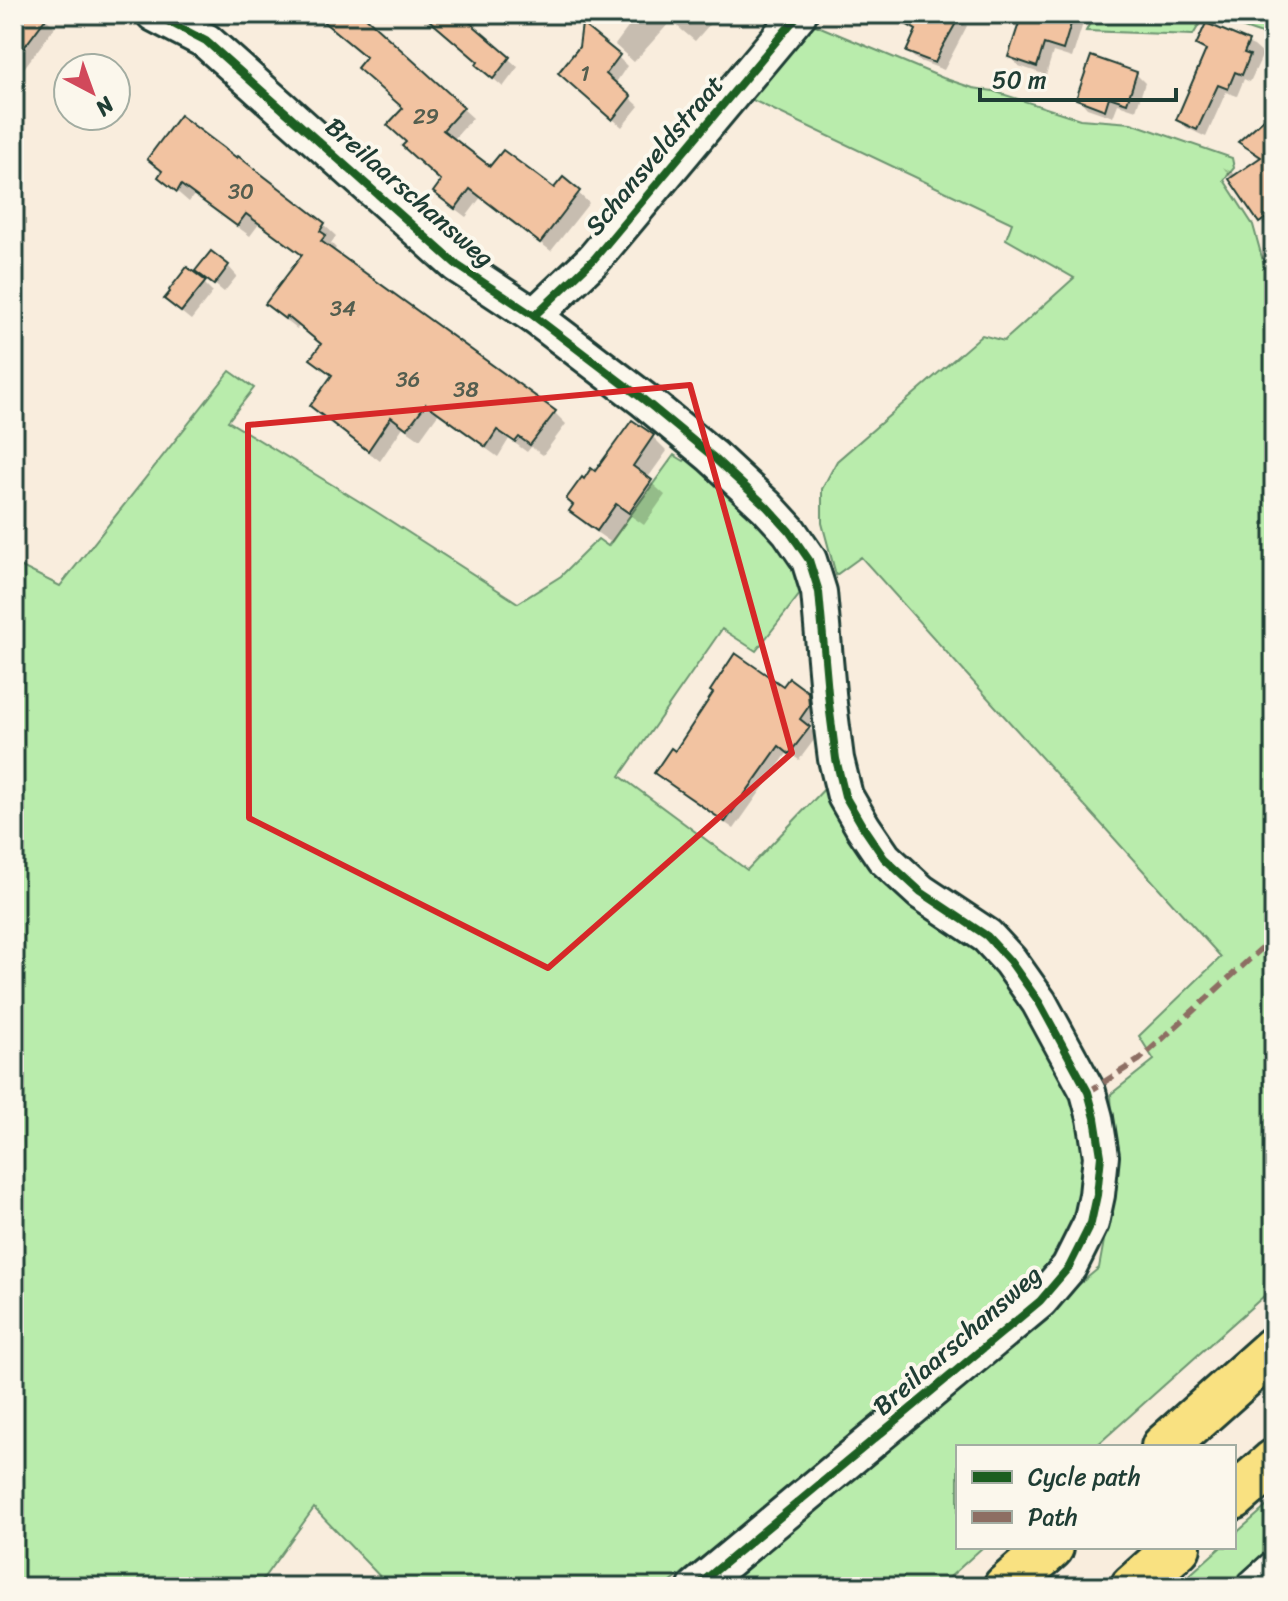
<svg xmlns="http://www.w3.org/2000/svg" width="1288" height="1601" viewBox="0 0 1288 1601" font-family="Sriracha,sans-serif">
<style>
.green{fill:#b9ecac;stroke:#6c9470;stroke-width:2}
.shadow{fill:#0003}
.building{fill:#f2c3a1;stroke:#1f3d34;stroke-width:2}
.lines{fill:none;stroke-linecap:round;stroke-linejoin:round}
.minor-casing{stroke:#1f3d34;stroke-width:40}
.highway-casing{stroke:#1f3d34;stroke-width:50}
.minor{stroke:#fbf7ec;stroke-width:34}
.highway{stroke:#f9e181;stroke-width:44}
.quiet{stroke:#8d6e63;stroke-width:6;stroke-dasharray:12 6;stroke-linecap:butt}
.cycleway-casing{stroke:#fbf7ec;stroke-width:13}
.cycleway{stroke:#1b5e20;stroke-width:8}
.marked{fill:none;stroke:#d62828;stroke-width:6;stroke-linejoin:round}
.labels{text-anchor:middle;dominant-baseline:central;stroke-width:8;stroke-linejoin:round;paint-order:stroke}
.number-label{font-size:22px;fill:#545e4f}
.street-label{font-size:26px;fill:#1f3d34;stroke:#fbf7ec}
</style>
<rect width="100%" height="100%" fill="#f9eddd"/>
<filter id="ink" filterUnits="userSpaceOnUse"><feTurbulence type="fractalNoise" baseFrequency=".0125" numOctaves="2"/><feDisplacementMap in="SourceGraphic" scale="16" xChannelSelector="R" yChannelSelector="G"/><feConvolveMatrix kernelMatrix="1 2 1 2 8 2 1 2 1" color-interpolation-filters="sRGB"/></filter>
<g filter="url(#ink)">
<!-- green -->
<g class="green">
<polygon points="1094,14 1228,14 1274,28 1274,38 1205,15 1193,35 1086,31"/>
<polygon points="806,21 943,78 973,88 993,91 1080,119 1131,123 1232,158 1234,168 1224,180 1253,225 1269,283 1274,284 1274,1287 1095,1447 958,1447 958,1547 983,1547 939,1587 713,1587 1099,1268 1112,1197 1114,1156 1111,1094 1154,1060 1139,1036 1221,957 861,557 836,575 822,523 822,489 837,461 982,335 1004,341 1074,278 1006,239 1012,223 742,95"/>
<polygon points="230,371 254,388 228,421 375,511 518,603 561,576 598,539 608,546 674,455 684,461 690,453 749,501 801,573 803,590 756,651 722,629 620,776 747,870 829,784 993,951 1073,1087 1089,1183 1071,1234 1046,1270 989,1322 736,1530 665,1587 390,1587 314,1508 257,1587 14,1587 14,563 60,586"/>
<polygon points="1274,1500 1274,1554 1237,1587 1176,1587 1221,1547 1234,1547 1234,1535"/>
</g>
<!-- shadow -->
<g class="shadow">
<polygon points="14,14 40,14 55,27 21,72 14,67"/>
<polygon points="318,14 359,14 473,118 453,140 490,169 554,190 563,179 589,203 551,251 481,197 466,217 446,202 443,182 408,142 405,108 368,58"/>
<polygon points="440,14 487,14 474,29 518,67 503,87 488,74"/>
<polygon points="638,14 698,14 709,25 695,41 671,21 634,62 615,45"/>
<polygon points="886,14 953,14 967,26 944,70 917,60 908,52 917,32"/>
<polygon points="985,14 1082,14 1085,17 1072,58 1053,52 1046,75 1019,66 1010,57 1019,28 988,17"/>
<polygon points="1207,26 1254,46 1263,54 1250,82 1244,79 1237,96 1226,92 1206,137 1187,128 1179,120 1207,53 1199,44"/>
<polygon points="618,57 627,66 615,84 639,106 622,127 570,82"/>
<polygon points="1136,74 1145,83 1136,110 1118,104 1113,117 1087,108 1079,99"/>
<polygon points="1274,113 1274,235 1261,222 1223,167 1238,176 1261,160 1241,142"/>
<polygon points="239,159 324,225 336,236 331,243 336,248 333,252 554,412 566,424 543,455 531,447 527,452 509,439 498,457 438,414 420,439 403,427 380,461 324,418 312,406 333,377 313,359 322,345 299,326 297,329 279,315 267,303 303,256 259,224 250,236 194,195 189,202 160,177"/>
<polygon points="228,266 237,276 224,292 198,271"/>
<polygon points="204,283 213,292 191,320 176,308"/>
<polygon points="632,422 653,437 667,451 647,479 665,495 644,525 631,516 612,543 586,525 572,511 584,482 596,474"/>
<polygon points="784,689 807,694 816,703 817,715 808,727 817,736 799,760 788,752 734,829 665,781 657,773 675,754"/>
</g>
<!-- building -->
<g class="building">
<polygon points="14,14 49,14 14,61"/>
<polygon points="314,14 362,14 464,107 443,130 490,166 503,150 554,188 563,177 580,191 540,243 470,189 455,209 433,192 441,181 402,146 406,142 387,125 403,108 357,68 366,57"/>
<polygon points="422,14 460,14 510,57 493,79 476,65 478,62"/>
<polygon points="889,14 961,14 942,48 935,63 906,52 916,30"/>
<polygon points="1022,14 1074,14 1063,50 1044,44 1037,67 1008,57"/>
<polygon points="1206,23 1249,41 1244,53 1250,55 1242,75 1235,72 1228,89 1218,85 1197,130 1176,120 1206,50 1196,45"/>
<polygon points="582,24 620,55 606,74 631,96 612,120 558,73 579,47"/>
<polygon points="1091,56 1137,72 1127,103 1109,97 1105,110 1076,99"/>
<polygon points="1274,110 1274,212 1259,223 1229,179 1261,157 1238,142"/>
<polygon points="180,115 237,158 238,156 325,223 320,231 326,235 321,241 556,411 530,445 519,437 515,442 497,430 486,447 426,404 407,429 391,417 368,451 310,406 332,375 310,359 321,344 287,316 285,319 265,304 302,255 246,214 237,226 181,185 177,192 158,177 162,171 147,159"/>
<polygon points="211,251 229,265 214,285 195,271"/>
<polygon points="187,267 206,281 181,312 164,299 170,292 169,290"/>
<polygon points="632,420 654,435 633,466 652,480 629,513 616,504 597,531 569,511 573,505 566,499 582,477 584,479 591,468 595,471"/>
<polygon points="735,653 783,686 789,678 808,692 809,706 800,719 810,727 789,754 779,746 725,822 654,773 671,748 675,751 713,693 710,691"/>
</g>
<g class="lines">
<!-- minor casing -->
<g class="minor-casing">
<g id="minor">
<polyline points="154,14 206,41 457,265 534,316 643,399 712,456 767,507 789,531 809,560 819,592 829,704 836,759 845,796 863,827 884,858 921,892 987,936 1010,961 1039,1002 1088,1092 1095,1118 1101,1156 1097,1195 1091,1223 1069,1267 1040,1301 696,1587"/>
<polyline points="534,316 594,259 799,14"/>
<polyline points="1254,1587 1274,1569"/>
</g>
</g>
<!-- highway casing -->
<g class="highway-casing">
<g id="highway">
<polyline points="1164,1447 1274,1349"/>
<polyline points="1234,1497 1274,1462"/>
<polyline points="1006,1587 1051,1547"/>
<polyline points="1133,1587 1178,1547"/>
</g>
</g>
<!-- minor -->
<use href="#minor" class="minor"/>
<!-- highway -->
<use href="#highway" class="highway"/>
<!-- quiet -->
<g class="quiet">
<polyline points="1246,14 1274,23"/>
<polyline points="1088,1092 1139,1060 1274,937"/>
</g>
<!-- cycleway casing -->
<g class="cycleway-casing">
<g id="cycleway">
<polyline points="154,14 206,41 457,265 534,316 643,399 712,456 767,507 789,531 809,560 819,592 829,704 836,759 845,796 863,827 884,858 921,892 987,936 1010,961 1039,1002 1088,1092 1095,1118 1101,1156 1097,1195 1091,1223 1069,1267 1040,1301 696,1587"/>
<polyline points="534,316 594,259 799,14"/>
</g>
</g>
<!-- cycleway -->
<use href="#cycleway" class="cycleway"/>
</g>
</g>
<!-- marked area -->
<path class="marked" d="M690,385L792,753L548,968L249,818L248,425Z"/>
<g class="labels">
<!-- number labels -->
<g class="number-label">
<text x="585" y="73">1</text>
<text x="426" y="116">29</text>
<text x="241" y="191">30</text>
<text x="343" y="308">34</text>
<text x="408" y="379">36</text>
<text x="466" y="389">38</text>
</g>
<!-- street labels -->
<g class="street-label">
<text transform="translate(654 155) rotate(-50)">Schansveldstraat</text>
<text transform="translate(410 192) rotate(41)">Breilaarschansweg</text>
<text transform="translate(957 1340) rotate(-41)">Breilaarschansweg</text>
</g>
</g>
<!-- margin -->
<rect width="1288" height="1601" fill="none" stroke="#fbf7ec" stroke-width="48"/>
<rect x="24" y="24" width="1240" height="1553" fill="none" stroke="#1f3d34" stroke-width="3" filter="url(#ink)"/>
<!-- legend -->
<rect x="956" y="1445" width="280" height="104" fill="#fbf7ec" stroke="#a3ada2" stroke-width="2"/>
<rect x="972" y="1471" width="40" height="12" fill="#1b5e20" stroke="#a3ada2" stroke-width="2"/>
<text x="1028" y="1485" font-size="24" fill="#1f3d34">Cycle path</text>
<rect x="972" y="1511" width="40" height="12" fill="#8d6e63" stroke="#a3ada2" stroke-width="2"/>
<text x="1028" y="1525" font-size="24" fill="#1f3d34">Path</text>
<!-- north arrow -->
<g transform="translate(92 92) rotate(139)"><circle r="38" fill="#fbf7ec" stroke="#a3ada2" stroke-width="2"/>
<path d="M0-6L14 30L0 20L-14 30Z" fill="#d1495b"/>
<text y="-12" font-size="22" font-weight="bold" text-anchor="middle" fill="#1f3d34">N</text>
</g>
<!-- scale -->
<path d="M980 88v12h196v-12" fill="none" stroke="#1f3d34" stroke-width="4"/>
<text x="992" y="88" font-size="24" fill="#1f3d34" stroke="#fbf7ec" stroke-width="6" paint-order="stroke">50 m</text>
</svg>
